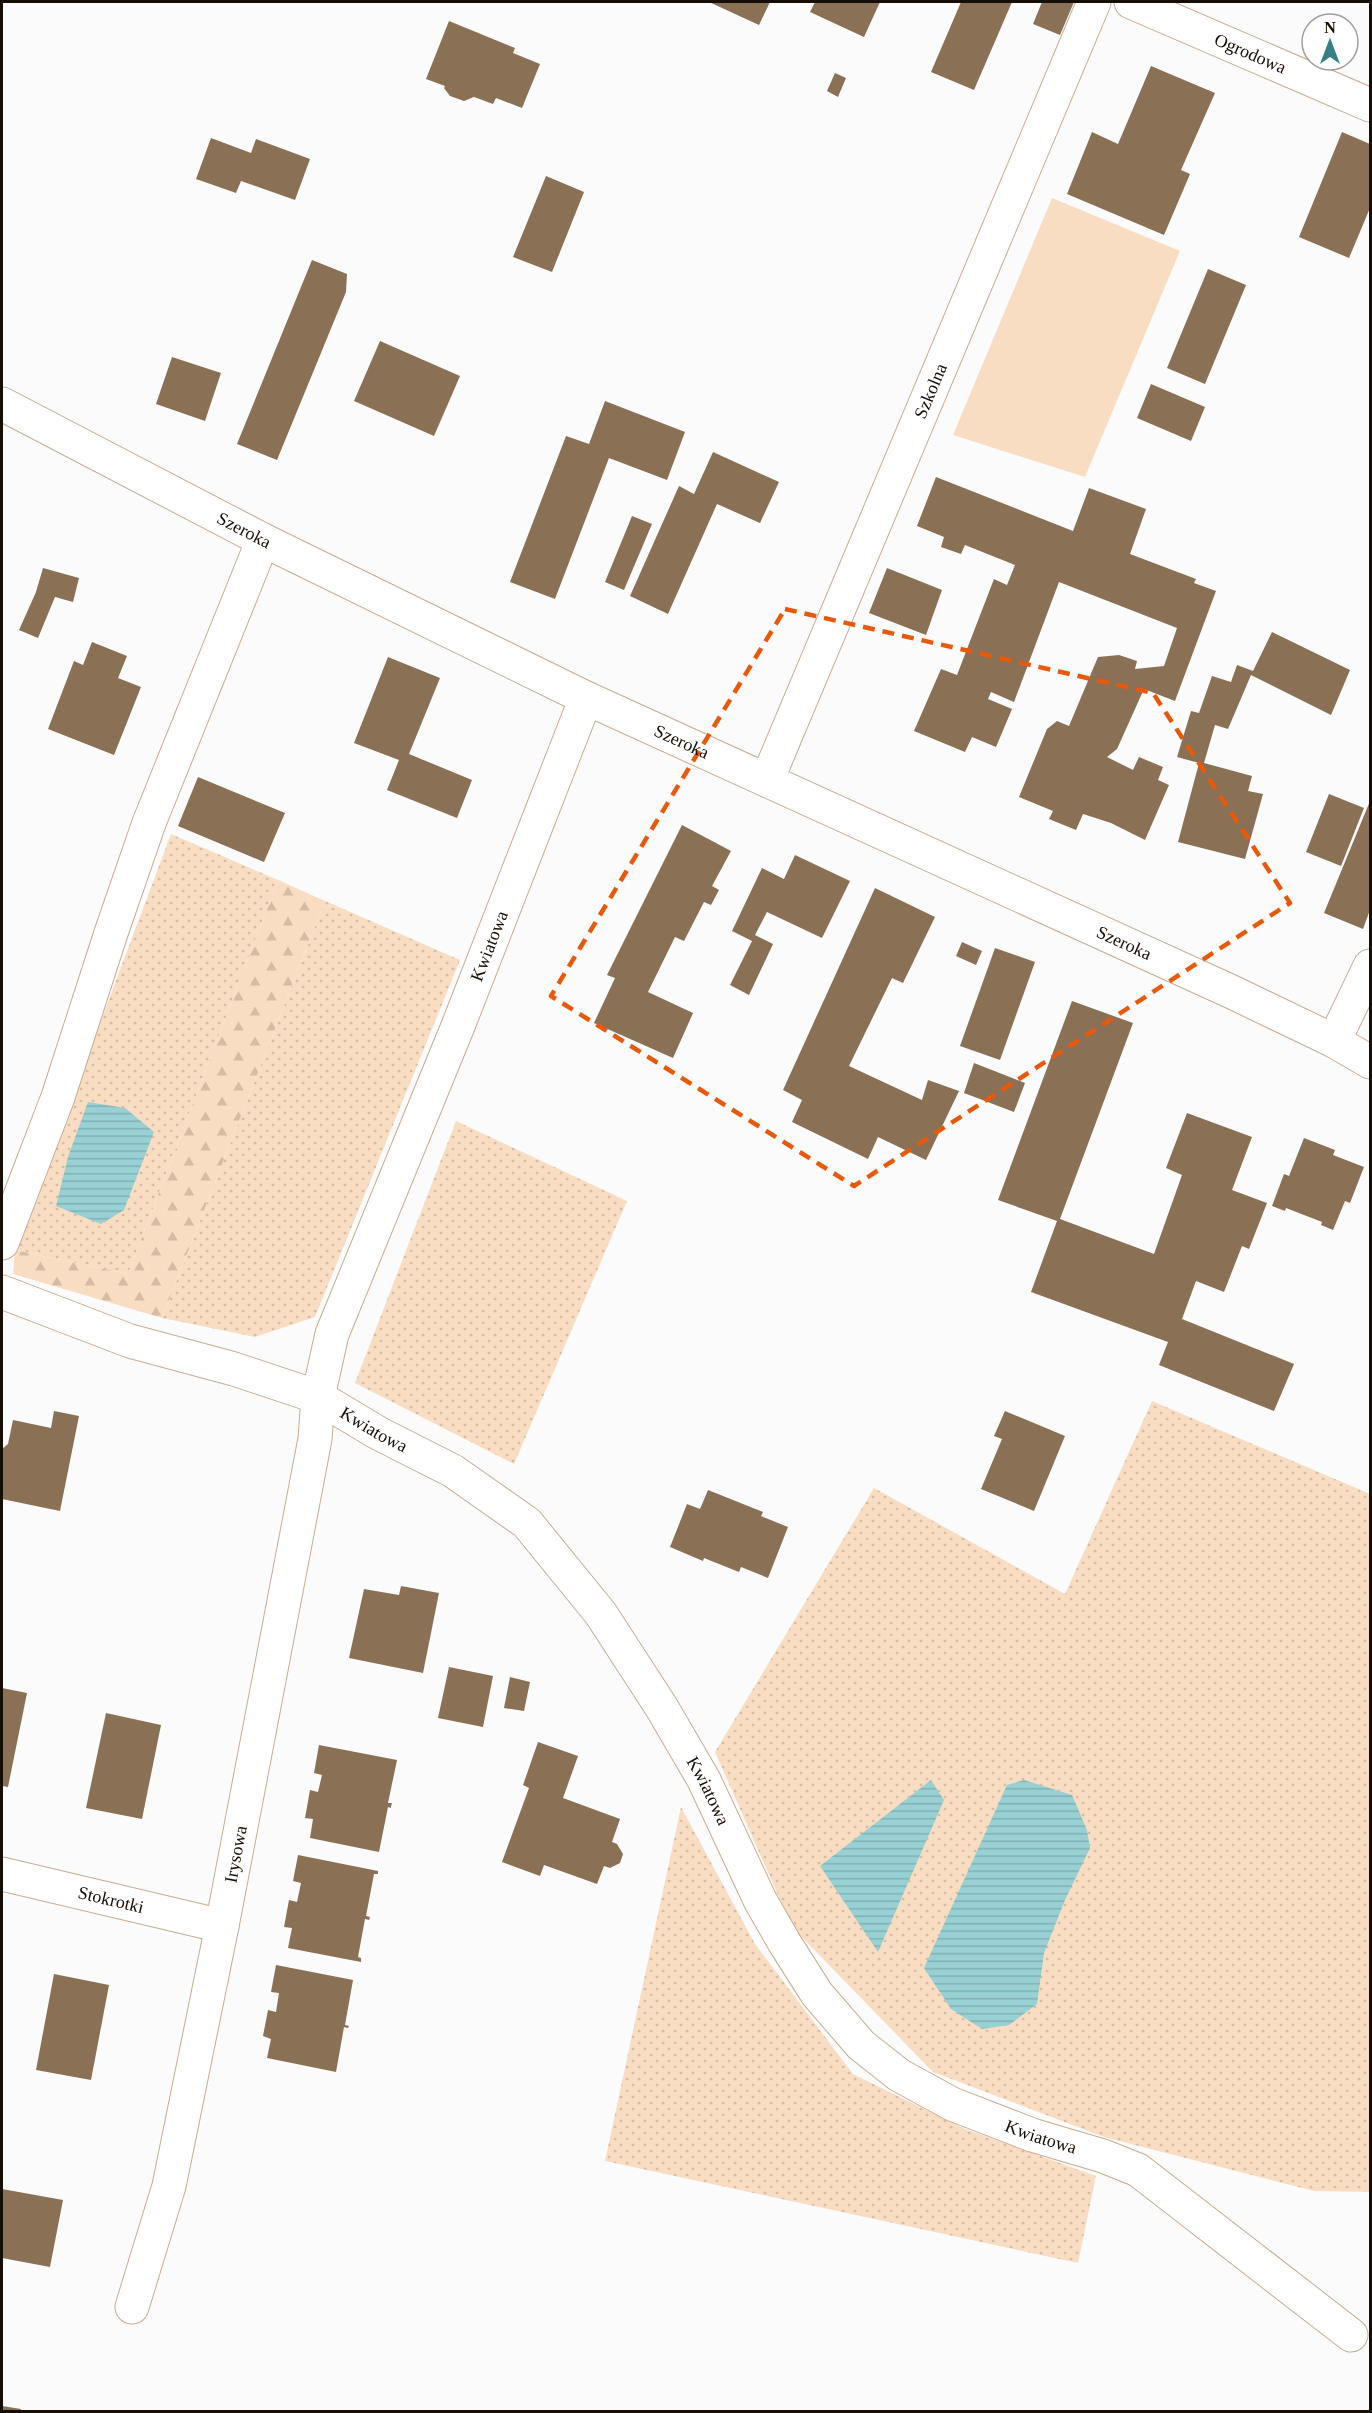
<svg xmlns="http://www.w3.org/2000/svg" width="1372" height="2413" viewBox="0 0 1372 2413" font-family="Georgia,serif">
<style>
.grass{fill:url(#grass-dots)}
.forest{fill:url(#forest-firs)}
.garden{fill:#f8ddc2}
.water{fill:url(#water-rules)}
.building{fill:#8a7156}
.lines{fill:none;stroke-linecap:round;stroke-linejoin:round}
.minor-casing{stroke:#c7ac90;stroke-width:35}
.minor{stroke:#fff;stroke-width:33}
.marked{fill:none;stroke:#e8590c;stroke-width:4.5;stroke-dasharray:12 8;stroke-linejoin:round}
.labels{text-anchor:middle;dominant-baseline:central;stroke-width:6;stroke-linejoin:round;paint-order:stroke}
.street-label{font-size:18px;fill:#160d04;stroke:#fff}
</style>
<defs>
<pattern id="grass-dots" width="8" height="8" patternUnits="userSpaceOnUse" patternTransform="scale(1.5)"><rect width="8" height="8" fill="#f8ddc2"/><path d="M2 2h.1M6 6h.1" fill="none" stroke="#d4bca5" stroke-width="1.8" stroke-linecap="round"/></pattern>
<pattern id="forest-firs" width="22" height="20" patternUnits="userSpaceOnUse" patternTransform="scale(1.5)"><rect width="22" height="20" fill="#f8ddc2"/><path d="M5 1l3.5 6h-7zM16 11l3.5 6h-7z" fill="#d4bca5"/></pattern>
<pattern id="water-rules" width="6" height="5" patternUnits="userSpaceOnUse" patternTransform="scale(1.5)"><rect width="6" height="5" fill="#98d0d4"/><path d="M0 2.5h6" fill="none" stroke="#82b1b4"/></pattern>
</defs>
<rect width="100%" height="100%" fill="#fbfbfb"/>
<!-- grass -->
<g class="grass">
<polygon points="171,834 278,880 128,1274 15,1250"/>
<polygon points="325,901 460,960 315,1317 255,1337 162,1318"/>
<polygon points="456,1121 627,1201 514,1464 355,1383"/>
<polygon points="1152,1401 1370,1494 1370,2192 1314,2191 1104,2137 933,2072 792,1927 715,1752 874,1488 1065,1594"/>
<polygon points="681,1807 755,1944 853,2074 965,2129 1096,2176 1078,2263 605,2161"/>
</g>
<!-- forest -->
<polygon class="forest" points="278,880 325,901 162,1318 13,1274 15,1250 128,1274"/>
<!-- garden -->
<polygon class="garden" points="1052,198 1180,251 1085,477 953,435"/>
<!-- water -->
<g class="water">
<polygon points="88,1102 125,1108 154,1132 124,1210 101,1224 56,1206 68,1157"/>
<polygon points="931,1780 944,1800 878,1952 820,1866"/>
<polygon points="1024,1780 1072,1795 1087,1830 1090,1848 1065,1900 1044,1953 1037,2004 1009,2025 982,2029 951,2009 924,1968 1007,1785"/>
</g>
<!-- building -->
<g class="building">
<polygon points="709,2 770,2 759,25"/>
<polygon points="815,2 880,2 864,37 810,12"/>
<polygon points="961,2 1012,2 974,90 931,72"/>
<polygon points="1042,2 1074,2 1060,35 1033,24"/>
<polygon points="449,21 515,48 513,53 540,64 522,108 496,98 493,104 474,97 464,101 450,96 444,88 445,86 426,79"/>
<polygon points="1151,66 1215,93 1181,170 1190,174 1164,235 1067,194 1092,132 1118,144"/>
<polygon points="835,73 846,78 838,97 827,91"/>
<polygon points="1342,132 1370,144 1370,208 1349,258 1299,237"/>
<polygon points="211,138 251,153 256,139 310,159 295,200 241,181 236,193 196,179"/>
<polygon points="546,176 584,192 552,272 513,257"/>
<polygon points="312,260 347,274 346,292 277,460 237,444"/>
<polygon points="1208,269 1246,285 1205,384 1167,368"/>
<polygon points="380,341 460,376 434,436 354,401"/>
<polygon points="172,357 221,373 205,421 156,404"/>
<polygon points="1151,384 1205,407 1191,441 1137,418"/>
<polygon points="605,401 685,432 667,480 609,458 555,599 510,582 566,436 589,444"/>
<polygon points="713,452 779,482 760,523 717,504 668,614 630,596 679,486 694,494"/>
<polygon points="936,477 1073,531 1089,488 1146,509 1130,554 1196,579 1194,583 1216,591 1175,701 1144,689 1117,749 1107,757 1133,770 1139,757 1163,767 1158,780 1169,785 1145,840 1111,823 1083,814 1076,830 1049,819 1053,811 1019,797 1047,729 1057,721 1069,726 1098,657 1119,655 1137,661 1135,669 1164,666 1177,628 1059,582 1014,702 991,692 988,699 1012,709 996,747 972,737 965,752 914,731 941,669 957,675 994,579 1007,585 1015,565 965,545 961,554 941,547 944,537 917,526"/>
<polygon points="632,516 652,524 624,590 605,582"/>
<polygon points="43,568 79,578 73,602 55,597 38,638 19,630 36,592"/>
<polygon points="887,568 942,590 926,635 869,613"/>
<polygon points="1272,632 1350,670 1331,715 1251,675 1228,729 1215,725 1204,763 1252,776 1248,791 1263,794 1245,859 1178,842 1199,763 1177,757 1191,711 1199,713 1212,676 1231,682 1237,665 1253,671"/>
<polygon points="92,642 127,656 118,678 141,687 114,755 48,729 74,661 83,665"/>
<polygon points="388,657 440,678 409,754 472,780 457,818 387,790 399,760 354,743"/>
<polygon points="198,777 285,813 264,862 178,826"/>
<polygon points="1329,794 1364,808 1341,866 1306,852"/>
<polygon points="1370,801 1370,910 1363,929 1324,913"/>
<polygon points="682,825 731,851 712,886 719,890 711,905 704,902 684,941 675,937 648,992 693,1013 673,1058 594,1023 615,978 607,975"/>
<polygon points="795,855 850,881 822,938 767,912 755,935 773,944 749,995 730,985 752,941 732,931 762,868 784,879"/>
<polygon points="875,888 935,917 903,983 892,978 849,1066 922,1100 928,1080 959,1091 926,1160 878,1137 868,1159 792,1122 802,1100 783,1090"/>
<polygon points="962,942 982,951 976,965 956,956"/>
<polygon points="995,948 1035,962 1000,1060 960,1046"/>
<polygon points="1072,1001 1133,1023 1060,1219 1154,1254 1182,1175 1166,1168 1187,1113 1252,1137 1232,1190 1267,1203 1249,1249 1242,1246 1224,1292 1196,1281 1182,1319 1294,1364 1274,1411 1159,1365 1168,1342 1031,1292 1057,1221 998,1200"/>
<polygon points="974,1063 1025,1083 1014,1112 964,1093"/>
<polygon points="1304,1138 1335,1150 1333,1155 1364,1167 1350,1203 1345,1201 1333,1230 1321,1225 1322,1222 1286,1208 1285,1211 1272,1206 1284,1174 1289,1176"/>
<polygon points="54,1411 79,1416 60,1511 2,1499 2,1449 8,1444 13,1420 51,1428"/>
<polygon points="1005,1411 1065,1436 1034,1511 981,1489 1002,1439 994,1436"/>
<polygon points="708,1490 763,1512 761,1516 788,1527 768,1578 741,1567 739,1572 704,1558 703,1561 670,1547 687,1504 700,1509"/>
<polygon points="401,1586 439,1593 423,1673 349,1658 364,1589 399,1595"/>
<polygon points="449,1667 493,1676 483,1727 438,1718"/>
<polygon points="510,1677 530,1682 524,1711 504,1708"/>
<polygon points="2,1688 27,1693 8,1787 2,1786"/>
<polygon points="106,1713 161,1725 142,1819 86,1808"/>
<polygon points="538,1742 578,1756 563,1798 620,1819 612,1842 617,1844 623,1854 620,1863 610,1868 604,1866 597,1884 544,1865 540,1876 502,1862 529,1788 523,1785"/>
<polygon points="319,1745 397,1760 388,1803 392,1803 391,1806 391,1808 388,1807 379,1852 310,1838 313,1819 305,1818 310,1790 318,1792 322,1775 314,1773"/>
<polygon points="298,1855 378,1871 378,1874 374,1874 366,1916 370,1917 369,1920 365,1919 358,1957 361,1958 361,1962 288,1948 292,1928 284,1927 289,1900 297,1902 301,1883 293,1881"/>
<polygon points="276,1965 353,1980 345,2025 349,2026 348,2028 344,2027 336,2072 267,2058 271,2039 263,2036 268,2010 276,2012 279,1993 271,1992"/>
<polygon points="54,1974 109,1985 91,2080 36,2070"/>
<polygon points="2,2189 63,2200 50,2267 2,2258"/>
<polygon points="2,2406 21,2409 20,2412 2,2412"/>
</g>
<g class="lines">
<!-- minor casing -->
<g class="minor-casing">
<g id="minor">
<path id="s1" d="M1131,2L1370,105"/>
<path id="s2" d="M2,404L263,540L586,698L1232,992L1334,1041L1370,1062"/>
<path id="s3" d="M767,780L1094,2"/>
<polyline points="1334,1041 1370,966"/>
<polyline points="2,1243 58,1097 111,933 149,823 263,540"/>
<path id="s4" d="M2,1292L130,1341L234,1369L318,1397L378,1433L453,1471L527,1523L601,1614L662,1708L704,1780L760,1900L784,1942L817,1994L861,2045L899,2075L952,2104L1032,2135L1103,2156L1138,2170L1351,2335"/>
<path id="s5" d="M2,1874L222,1926"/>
<path id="s6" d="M132,2307L169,2186L222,1926L315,1439L318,1397L332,1334L458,1026L586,698"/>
</g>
</g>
<!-- minor -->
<use href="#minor" class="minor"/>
</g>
<!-- marked area -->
<path class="marked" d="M785,609L1153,693L1290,903L854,1186L551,996Z"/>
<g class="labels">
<!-- street labels -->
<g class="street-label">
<text stroke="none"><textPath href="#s1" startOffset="130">Ogrodowa</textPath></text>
<text stroke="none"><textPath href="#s3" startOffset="422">Szkolna</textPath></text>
<text stroke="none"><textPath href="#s2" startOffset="273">Szeroka</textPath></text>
<text stroke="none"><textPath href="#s2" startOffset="759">Szeroka</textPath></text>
<text stroke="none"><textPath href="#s2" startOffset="1245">Szeroka</textPath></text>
<text stroke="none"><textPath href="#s6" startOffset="1413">Kwiatowa</textPath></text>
<text stroke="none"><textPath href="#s4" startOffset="398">Kwiatowa</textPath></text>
<text stroke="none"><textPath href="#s4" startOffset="902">Kwiatowa</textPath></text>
<text stroke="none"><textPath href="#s6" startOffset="465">Irysowa</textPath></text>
<text stroke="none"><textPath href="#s5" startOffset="112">Stokrotki</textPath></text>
<text stroke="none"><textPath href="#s4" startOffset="1404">Kwiatowa</textPath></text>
</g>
</g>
<!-- border -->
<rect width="1372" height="2413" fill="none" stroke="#160d04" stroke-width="6"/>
<!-- north arrow -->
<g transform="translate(1330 42)"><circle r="28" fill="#ffffff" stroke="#a29e9b" stroke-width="1.5"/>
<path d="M0-4.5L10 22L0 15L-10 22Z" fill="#367f84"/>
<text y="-9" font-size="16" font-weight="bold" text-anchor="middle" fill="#160d04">N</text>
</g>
</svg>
